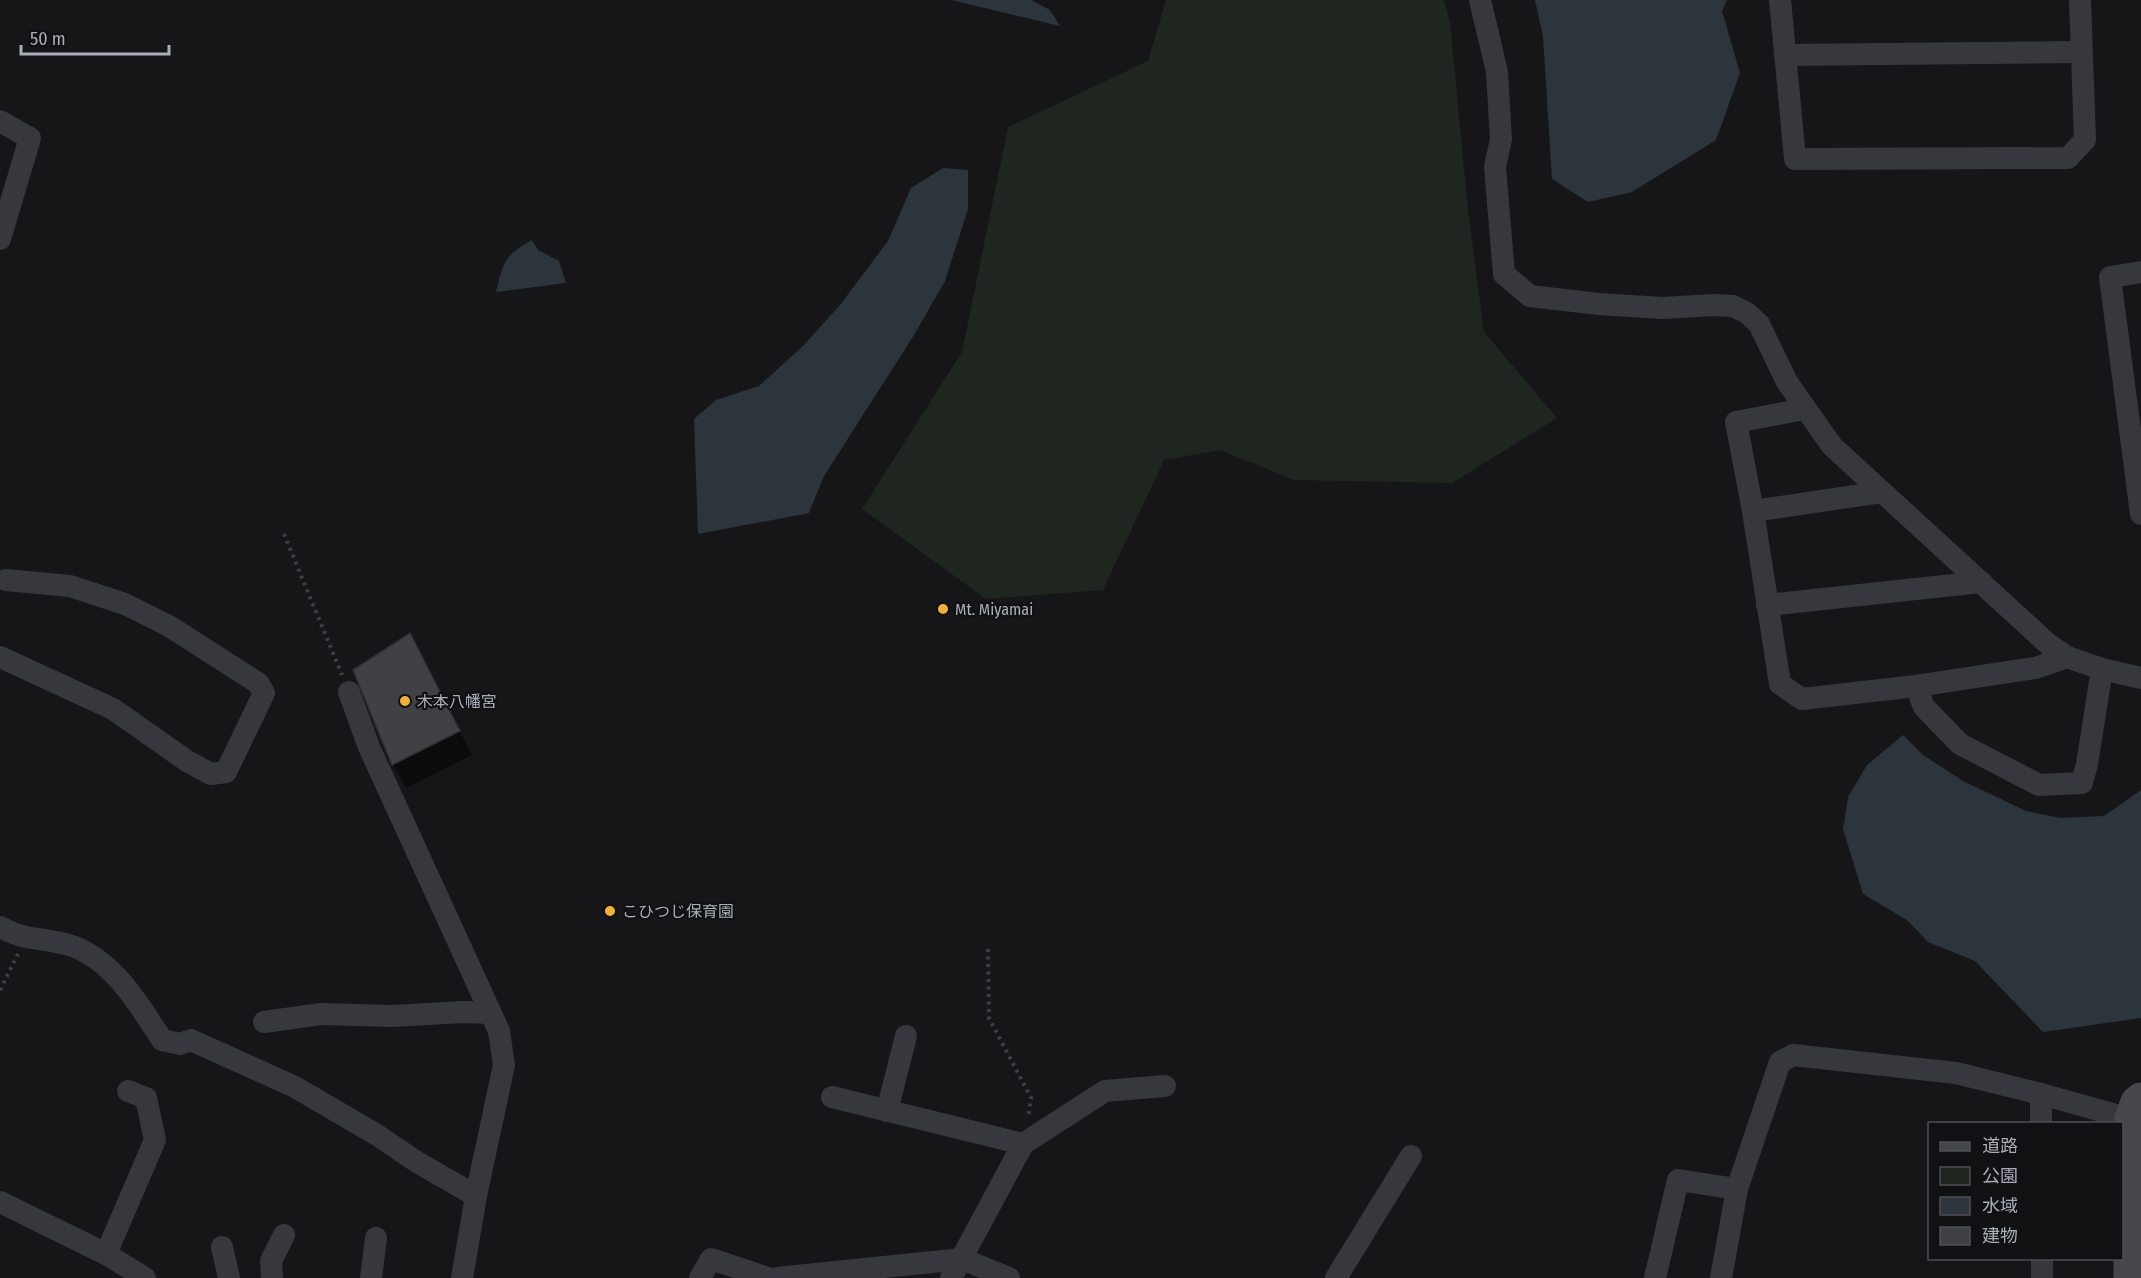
<svg xmlns="http://www.w3.org/2000/svg" width="2141" height="1278" viewBox="0 0 2141 1278" font-family="'Fira Sans Condensed','Noto Sans JP',sans-serif">
<style>
.green{fill:#1e261f}
.water{fill:#2c353c}
.shadow{fill:#0007}
.building{fill:#404145;stroke:#303034;stroke-width:1.5}
.lines{fill:none;stroke-linecap:round;stroke-linejoin:round}
.path{stroke:#3d3f44;stroke-width:4;stroke-dasharray:3 4.5;stroke-linecap:butt}
.street{stroke:#37383d;stroke-width:22}
.secondary{stroke:#45474d;stroke-width:33}
.poi-dot{fill:#f2b134;stroke:#111113;stroke-width:2}
.labels{text-anchor:middle;dominant-baseline:central;stroke-width:4.5;stroke-linejoin:round;paint-order:stroke}
.poi-label{font-size:16px;fill:#a8adb8;stroke:#111113;text-anchor:start}
</style>
<rect width="100%" height="100%" fill="#161618"/>
<!-- green -->
<polygon class="green" points="1166,0 1444,0 1450,23 1468,210 1484,332 1557,418 1452,483 1294,480 1220,450 1164,460 1103,590 986,599 862,509 962,352 1008,127 1148,61"/>
<!-- water -->
<g class="water">
<polygon points="951,0 1031,0 1050,10 1060,26"/>
<polygon points="1535,0 1727,0 1722,11 1740,73 1716,140 1632,192 1588,202 1552,179 1543,36"/>
<polygon points="943,168 968,170 968,209 945,281 914,335 824,476 809,513 698,534 694,419 716,400 759,386 803,346 840,305 888,241 911,188"/>
<path d="M532,240L538,250L559,261L566,283L496,292C504,261 503,257 532,240Z"/>
<polygon points="1903,735 1923,755 1963,781 2026,811 2060,818 2104,816 2141,790 2141,1018 2043,1032 1975,961 1928,942 1907,920 1863,894 1843,829 1848,797 1867,765"/>
</g>
<!-- shadow -->
<polygon class="shadow" points="410,635 472,755 406,788 393,765 355,671"/>
<!-- building -->
<polygon class="building" points="410,633 460,731 392,765 353,670"/>
<g class="lines">
<!-- path -->
<g class="path">
<polyline points="284,534 342,675"/>
<polyline points="988,949 989,1018 1031,1098 1028,1118"/>
<polyline points="0,990 18,954"/>
</g>
<!-- street -->
<g class="street">
<polyline points="1480,0 1497,72 1501,139 1495,167 1504,274 1530,296 1599,304 1663,308 1713,305 1733,306 1747,313 1759,324 1787,382 1832,446 2047,643 2067,657 2102,669 2141,678"/>
<polyline points="1780,0 1795,159 2068,158 2085,140 2080,0"/>
<polyline points="1785,55 2081,52"/>
<polyline points="0,121 30,138 0,239"/>
<polyline points="2141,272 2110,277 2141,514"/>
<polyline points="1804,409 1736,422 1753,511 1780,684 1802,699 1916,686 2035,668 2067,657"/>
<polyline points="1753,511 1882,492"/>
<polyline points="1767,605 1981,582"/>
<polyline points="0,657 113,709 187,761 211,774 226,772 264,693 258,683 169,626 125,604 70,586 6,580"/>
<polyline points="1916,686 1924,707 1960,744 2039,785 2082,783 2087,764 2102,669"/>
<polyline points="349,692 369,747 499,1031 504,1065 476,1196 462,1278"/>
<path d="M0,927C8,931 17,935 26,937C43,940 59,941 75,947C115,963 140,1006 162,1040L180,1044L191,1040L295,1087L377,1135L417,1162L476,1196"/>
<polyline points="264,1022 321,1014 392,1016 463,1012 490,1013"/>
<polyline points="2041,1094 2041,1124"/>
<polyline points="832,1097 1023,1144 1105,1091 1165,1086"/>
<polyline points="887,1111 906,1036"/>
<polyline points="1737,1189 1780,1062 1793,1055 1956,1073 2041,1094 2141,1122"/>
<polyline points="0,1202 106,1254 145,1278"/>
<polyline points="222,1247 229,1278"/>
<polyline points="106,1254 155,1140 146,1098 128,1091"/>
<polyline points="2042,1258 2042,1278"/>
<polyline points="272,1278 271,1261 284,1235"/>
<polyline points="371,1278 376,1238"/>
<polyline points="700,1278 711,1259 768,1278"/>
<polyline points="777,1278 962,1259 1009,1278"/>
<polyline points="951,1278 1023,1144"/>
<polyline points="1336,1278 1411,1156"/>
<polyline points="1655,1278 1678,1180 1737,1189 1721,1278"/>
</g>
<!-- secondary -->
<polyline class="secondary" points="2130,1278 2131,1119 2137,1102 2141,1099"/>
</g>
<!-- markers -->
<g class="poi-dot">
<circle cx="943" cy="609" r="6"/>
<circle cx="405" cy="701" r="6"/>
<circle cx="610" cy="911" r="6"/>
</g>
<g class="labels">
<!-- poi labels -->
<g class="poi-label">
<text x="955" y="609">Mt. Miyamai</text>
<text x="417" y="701">木本八幡宮</text>
<text x="622" y="911">こひつじ保育園</text>
</g>
</g>
<!-- legend -->
<rect x="1928" y="1122" width="195" height="138" fill="#111113" stroke="#4d4f55" stroke-width="1.5"/>
<rect x="1940" y="1142" width="30" height="9" fill="#45474d" stroke="#4d4f55" stroke-width="1.5"/>
<text x="1982" y="1152" font-size="18" fill="#a8adb8">道路</text>
<rect x="1940" y="1167" width="30" height="18" fill="#1e261f" stroke="#4d4f55" stroke-width="1.5"/>
<text x="1982" y="1182" font-size="18" fill="#a8adb8">公園</text>
<rect x="1940" y="1197" width="30" height="18" fill="#2c353c" stroke="#4d4f55" stroke-width="1.5"/>
<text x="1982" y="1212" font-size="18" fill="#a8adb8">水域</text>
<rect x="1940" y="1227" width="30" height="18" fill="#404145" stroke="#4d4f55" stroke-width="1.5"/>
<text x="1982" y="1242" font-size="18" fill="#a8adb8">建物</text>
<!-- scale -->
<path d="M21 45v9h148v-9" fill="none" stroke="#a8adb8" stroke-width="3"/>
<text x="30" y="45" font-size="18" fill="#a8adb8" stroke="#111113" stroke-width="4.5" paint-order="stroke">50 m</text>
</svg>
